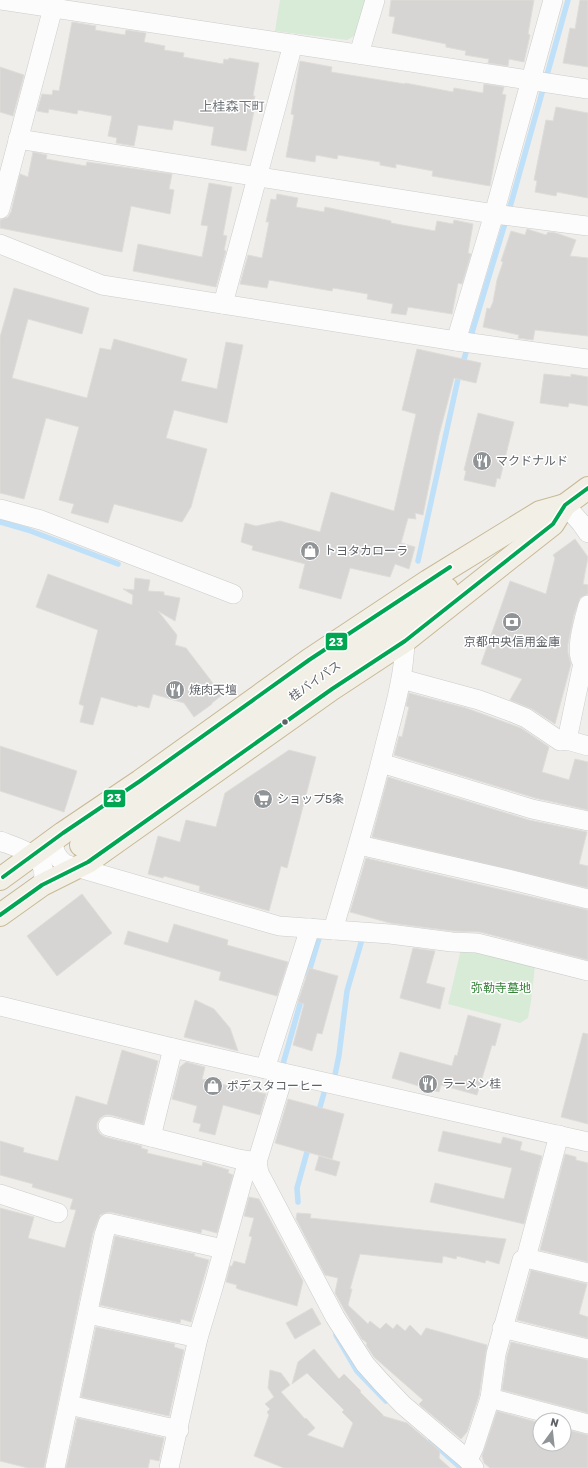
<svg xmlns="http://www.w3.org/2000/svg" width="588" height="1468" viewBox="0 0 588 1468" font-family="Rubik,'Noto Sans JP',sans-serif">
<style>
.green{fill:#d8ebd6}
.lines{fill:none;stroke-linecap:round;stroke-linejoin:round}
.stream{stroke:#bfe0f9;stroke-width:5.5}
.building{fill:#d6d5d3;stroke:#deddd9}
.minor-casing{stroke:#cbcccc;stroke-width:20}
.trunk-casing{stroke:#c8b996;stroke-width:24}
.minor{stroke:#fdfcfc;stroke-width:19}
.trunk{stroke:#f2f0e6;stroke-width:22}
.bus-1-casing{stroke:#fff;stroke-width:7}
.bus-1{stroke:#00a651;stroke-width:4}
.bus-dot{fill:#5f6368;stroke:#fff;stroke-width:1.5}
.labels{text-anchor:middle;dominant-baseline:central;stroke-width:3;stroke-linejoin:round;paint-order:stroke}
.poi-label{font-size:12px;fill:#5f6368;stroke:#fff;text-anchor:start}
.street-label{font-size:12px;fill:#5f6368;stroke:#fff}
.park-label{font-size:12px;fill:#348238;stroke:#fff}
.neighbourhood-label{font-size:13px;fill:#70757a;stroke:#fff}
.line-badge{stroke:#fff;stroke-width:1.5}
.badge-label{font-size:11px;text-anchor:middle;font-weight:bold;fill:#fff}
</style>
<rect width="100%" height="100%" fill="#efeeea"/>
<!-- green -->
<g class="green">
<polygon points="280,0 367,0 359,33 347,40 275,31"/>
<polygon points="461,949 535,966 531,1001 528,1018 520,1023 448,1004"/>
</g>
<g class="lines">
<!-- stream -->
<g class="stream">
<polyline points="0,522 28,530 118,564"/>
<polyline points="418,561 458,379 512,200 568,0"/>
<polyline points="308,975 321,932"/>
<polyline points="283,1064 302,997"/>
<polyline points="335,1075 339,1055 347,991 363,936"/>
<polyline points="318,1114 324,1093"/>
<polyline points="298,1202 297,1188 309,1145"/>
<polyline points="336,1335 357,1371 386,1401"/>
<polyline points="431,1441 461,1468"/>
</g>
</g>
<!-- building -->
<g class="building">
<polygon points="391,0 534,0 528,34 530,35 524,62 509,59 508,66 488,63 489,59 465,55 466,51 446,47 446,44 392,33 395,17 389,16"/>
<polygon points="580,0 588,0 588,67 563,63 570,28 575,29"/>
<polygon points="72,22 96,26 95,30 125,35 126,30 146,33 144,42 165,46 164,50 184,53 183,57 223,64 224,59 228,60 229,58 259,63 253,96 255,96 252,111 254,111 246,151 211,145 214,127 174,120 172,130 138,125 134,146 116,143 117,138 108,136 112,116 78,110 77,114 49,109 48,113 37,111 42,94 52,95 53,90 59,91"/>
<polygon points="300,61 332,67 331,72 405,84 405,83 453,92 454,88 483,93 484,84 504,87 502,94 506,95 490,186 432,176 433,171 396,164 396,168 380,165 380,162 338,155 337,159 316,155 315,162 286,157 294,115 291,114"/>
<polygon points="0,67 24,75 13,116 0,112"/>
<polygon points="556,107 588,113 588,198 557,192 556,196 535,192 537,181 534,180 546,120 553,121"/>
<polygon points="33,152 47,155 46,159 86,166 87,162 172,174 169,189 174,190 170,214 131,206 122,252 0,228 0,220 8,217 11,212 20,174 28,177"/>
<polygon points="209,183 232,187 223,235 227,236 224,250 226,251 216,287 133,271 138,244 202,257 208,226 201,225"/>
<polygon points="277,194 298,198 296,207 324,212 325,207 391,221 391,223 435,231 437,221 453,224 454,220 473,224 468,253 471,254 462,284 458,283 452,314 408,307 406,315 391,313 393,304 367,299 368,294 333,288 332,291 269,280 267,288 240,284 248,255 262,258 269,222 266,222 271,199 276,200"/>
<polygon points="527,229 546,235 548,232 556,233 576,240 570,256 588,258 588,336 535,330 533,340 518,338 519,335 483,327 487,308 490,309 493,302 497,280 503,262 501,261 511,231 525,235"/>
<polygon points="14,288 89,308 82,334 28,319 12,378 87,398 100,348 111,350 114,339 187,359 181,381 217,389 226,342 243,345 227,423 174,410 166,438 207,449 191,507 182,522 114,504 108,523 71,513 74,504 59,500 79,427 46,418 24,499 0,493 0,337"/>
<polygon points="417,349 481,363 476,383 454,378 439,435 423,515 415,513 416,519 408,518 401,543 415,547 409,569 395,564 390,577 350,568 341,599 299,588 305,564 252,550 253,546 241,542 245,523 256,526 280,521 320,532 331,492 394,511 416,414 402,410"/>
<polygon points="544,374 571,377 571,374 588,377 588,406 569,403 568,407 540,403"/>
<polygon points="478,413 514,422 500,479 497,478 495,487 464,480 466,471 464,470"/>
<polygon points="575,539 588,557 583,584 588,585 588,594 580,598 574,615 568,644 568,653 571,664 555,724 532,709 510,700 522,679 481,664 510,581 546,594 555,558 553,555"/>
<polygon points="48,574 132,605 133,595 123,589 134,590 135,578 150,580 148,591 164,592 164,595 180,598 175,621 158,611 177,635 175,645 186,648 222,695 212,703 212,704 194,717 184,703 153,694 149,708 138,705 137,707 101,697 93,725 80,722 84,706 79,704 98,630 36,607"/>
<polygon points="409,693 466,708 521,728 549,747 542,772 569,780 575,759 588,762 588,810 535,798 394,755 399,736 402,737 409,707 406,706"/>
<polygon points="0,746 77,771 64,812 0,791"/>
<polygon points="289,750 316,757 287,868 281,866 269,911 199,891 200,886 164,876 163,878 148,874 158,836 180,842 186,820 216,827 225,793"/>
<polygon points="388,777 529,820 587,832 579,864 588,866 588,888 372,837"/>
<polygon points="366,858 588,910 588,960 480,932 453,931 390,923 350,912"/>
<polygon points="82,894 112,933 57,976 27,936"/>
<polygon points="174,924 228,940 227,945 288,962 277,996 219,980 221,972 124,944 128,931 168,943"/>
<polygon points="413,948 435,951 426,983 445,988 440,1009 400,998"/>
<polygon points="309,968 338,976 322,1034 317,1033 312,1051 293,1045 304,1004 298,1002"/>
<polygon points="195,1000 214,1009 230,1028 238,1051 184,1037"/>
<polygon points="468,1015 501,1024 495,1046 492,1045 477,1095 441,1085 439,1092 392,1078 400,1052 452,1066 455,1055 457,1056"/>
<polygon points="583,1033 588,1034 588,1124 561,1117"/>
<polygon points="122,1050 158,1061 143,1124 111,1115 105,1115 100,1118 97,1123 97,1129 100,1134 105,1137 142,1146 141,1148 148,1150 147,1153 202,1166 203,1162 229,1170 228,1173 233,1175 217,1233 202,1229 201,1233 110,1212 105,1213 100,1215 93,1233 44,1468 28,1468 0,1461 0,1208 34,1217 28,1238 65,1248 76,1210 70,1209 73,1199 32,1187 33,1184 0,1175 0,1141 24,1148 23,1152 58,1161 76,1096 107,1105"/>
<polygon points="186,1062 205,1067 202,1079 229,1086 230,1085 266,1094 260,1115 223,1105 215,1135 199,1131 201,1124 193,1122 197,1106 172,1099 180,1067"/>
<polygon points="288,1099 344,1114 332,1159 275,1143"/>
<polygon points="443,1131 501,1144 503,1137 522,1142 520,1150 542,1156 524,1224 430,1202 435,1183 504,1199 512,1168 438,1151"/>
<polygon points="565,1154 576,1157 576,1160 588,1163 588,1262 540,1250"/>
<polygon points="319,1156 340,1162 336,1176 315,1170"/>
<polygon points="249,1197 259,1199 303,1281 297,1306 241,1290 236,1288 237,1285 226,1282 230,1266 232,1266 234,1261 245,1264 252,1237 249,1236 254,1218 244,1216"/>
<polygon points="297,1213 311,1214 310,1218 506,1239 499,1264 486,1260 485,1263 457,1256 456,1259 443,1256 442,1263 360,1254 350,1289 352,1289 348,1305 368,1324 370,1321 380,1329 386,1323 393,1329 397,1324 405,1331 410,1325 421,1336 426,1328 487,1345 479,1396 467,1432 461,1439 421,1406 419,1404 423,1400 374,1357 366,1345 367,1343 362,1339 345,1311 335,1293 338,1278 325,1275 296,1219"/>
<polygon points="115,1236 195,1254 194,1256 209,1260 191,1322 181,1319 180,1323 100,1305"/>
<polygon points="531,1270 587,1284 579,1314 588,1317 588,1338 517,1320"/>
<polygon points="312,1308 321,1324 295,1339 286,1323"/>
<polygon points="96,1327 175,1344 174,1347 184,1350 169,1416 81,1397"/>
<polygon points="511,1342 588,1360 588,1413 502,1390 507,1356"/>
<polygon points="314,1349 339,1379 344,1374 361,1391 360,1392 383,1415 383,1416 407,1423 440,1451 439,1458 450,1468 284,1468 254,1456 269,1415 267,1412 270,1409 265,1404 274,1397 268,1388 270,1370 281,1373 290,1385 281,1392 305,1419 306,1418 315,1428 307,1435 343,1448 353,1423 342,1412 344,1410 307,1373 292,1384 298,1362"/>
<polygon points="497,1411 540,1423 540,1444 564,1444 564,1429 588,1435 588,1468 490,1468 484,1463 482,1456"/>
<polygon points="77,1418 164,1438 159,1461 150,1459 148,1468 66,1468"/>
</g>
<g class="lines">
<!-- minor casing -->
<g class="minor-casing">
<g id="minor">
<polyline points="0,0 588,89"/>
<polyline points="359,54 375,0"/>
<polyline points="18,139 494,214 588,226"/>
<polyline points="0,209 55,0"/>
<polyline points="0,244 102,285 456,341 588,359"/>
<polyline points="223,304 293,44"/>
<polyline points="456,341 494,214 553,0"/>
<polyline points="565,505 581,523 588,533"/>
<polyline points="0,509 41,520 233,594"/>
<path d="M583,663C573,654 585,617 588,605"/>
<polyline points="402,679 479,700 509,711 526,718 560,741 567,740 588,746"/>
<polyline points="567,740 583,663 588,665"/>
<polyline points="381,763 532,809 588,821"/>
<path d="M53,840C54,851 56,857 65,864L279,926L390,934L452,942L477,943L588,971"/>
<path d="M0,841C21,849 52,856 42,885"/>
<polyline points="359,845 512,880 588,899"/>
<path d="M333,930C351,869 370,807 385,745C394,710 404,677 405,641"/>
<polyline points="0,1006 173,1048 588,1142"/>
<polyline points="265,1069 310,928"/>
<polyline points="284,1074 257,1162 259,1173 335,1317 365,1364 382,1383 403,1405 468,1460 474,1468"/>
<polyline points="108,1126 238,1159 257,1162"/>
<polyline points="151,1137 173,1048"/>
<polyline points="0,1194 58,1213"/>
<polyline points="526,1258 588,1273"/>
<polyline points="88,1314 198,1338"/>
<polyline points="502,1328 588,1349"/>
<polyline points="490,1398 588,1424"/>
<polyline points="69,1405 179,1430"/>
<polyline points="468,1460 474,1447 490,1398 496,1354 522,1260 526,1258 559,1135"/>
<polyline points="55,1468 104,1235 108,1223 223,1249"/>
<polyline points="169,1468 198,1338 213,1288 245,1171 257,1162"/>
</g>
</g>
<!-- trunk casing -->
<g class="trunk-casing">
<g id="trunk">
<polyline points="553,514 588,488"/>
<polyline points="81,845 447,589"/>
<polyline points="0,879 63,833 140,781 309,660 428,581 540,512 565,505"/>
<polyline points="0,915 42,885 88,862 332,689 405,641 553,524 565,505"/>
</g>
</g>
<!-- minor -->
<use href="#minor" class="minor"/>
<!-- trunk -->
<use href="#trunk" class="trunk"/>
<!-- bus-1 casing -->
<g class="bus-1-casing">
<g id="bus-1">
<polyline points="3,877 63,833 140,781 309,660 450,567"/>
<polyline points="0,915 42,885 88,862 332,689 405,641 553,524 565,505 588,488"/>
</g>
</g>
<!-- bus-1 -->
<use href="#bus-1" class="bus-1"/>
</g>
<!-- icons -->
<defs>
<g id="restaurant-disc" transform="scale(1)"><circle r="9.5" fill="#919496" stroke="#fff"/><path d="M-5-6h1v4h1v-4h1v4h1v-4h1v5L-1.5 .5V6h-2V.5L-5-1ZM5-6V6H3V1.5H1.5Q1.5-4 5-6Z" fill="#fff"/></g>
<g id="shop-disc" transform="scale(1)"><circle r="9.5" fill="#919496" stroke="#fff"/><path d="M-5-2.5h2.3a2.7 3.5 0 0 1 5.4 0H5L5.5 6h-11ZM-1.5-2.5h3a1.5 2.3 0 0 0-3 0Z" fill="#fff"/></g>
<g id="bank-disc" transform="scale(1)"><circle r="9.5" fill="#919496" stroke="#fff"/><path d="M-6-4H6V4H-6ZM0-2.3a2.3 2.3 0 1 0 0 4.6a2.3 2.3 0 1 0 0-4.6Z" fill="#fff"/></g>
<g id="supermarket-disc" transform="scale(1)"><circle r="9.5" fill="#919496" stroke="#fff"/><path d="M-6-5.5h2.5l.6 2H6L4.5 2H-2.5L-4.4-4H-6ZM-1.5 3.2a1.3 1.3 0 1 0 .1 0ZM3 3.2a1.3 1.3 0 1 0 .1 0Z" fill="#fff"/></g>
</defs>
<g fill-rule="evenodd">
<use href="#restaurant-disc" x="482" y="461"/>
<use href="#shop-disc" x="310" y="551"/>
<use href="#bank-disc" x="512" y="622"/>
<use href="#restaurant-disc" x="175" y="690"/>
<use href="#supermarket-disc" x="263" y="799"/>
<use href="#restaurant-disc" x="428" y="1084"/>
<use href="#shop-disc" x="213" y="1086"/>
</g>
<!-- markers -->
<circle class="bus-dot" cx="285" cy="722" r="3.5"/>
<g class="labels">
<!-- poi labels -->
<g class="poi-label">
<text x="496" y="461">マクドナルド</text>
<text x="324" y="551">トヨタカローラ</text>
<text x="512" y="642" text-anchor="middle">京都中央信用金庫</text>
<text x="189" y="690">焼肉天壇</text>
<text x="277" y="799">ショップ5条</text>
<text x="442" y="1084">ラーメン桂</text>
<text x="227" y="1086">ポデスタコーヒー</text>
</g>
<!-- street labels -->
<g class="street-label">
<text transform="translate(315 681) rotate(-35)">桂バイパス</text>
</g>
<!-- park labels -->
<g class="park-label">
<text x="501" y="988">弥勒寺墓地</text>
</g>
<!-- neighbourhood labels -->
<g class="neighbourhood-label">
<text x="232" y="106">上桂森下町</text>
</g>
</g>
<g class="line-badge">
<rect x="325" y="632" width="23" height="19" rx="4" fill="#00a651"/>
<rect x="103" y="789" width="23" height="19" rx="4" fill="#00a651"/>
</g>
<g class="badge-label">
<text x="336" y="646">23</text>
<text x="114" y="802">23</text>
</g>
<!-- north arrow -->
<g transform="translate(552 1432) rotate(15)"><circle r="19" fill="#ffffff" stroke="#bfc1c3"/>
<path d="M0-3L7 15L0 10L-7 15Z" fill="#919496"/>
<text y="-6" font-size="11" font-weight="bold" text-anchor="middle" fill="#5f6368">N</text>
</g>
</svg>
